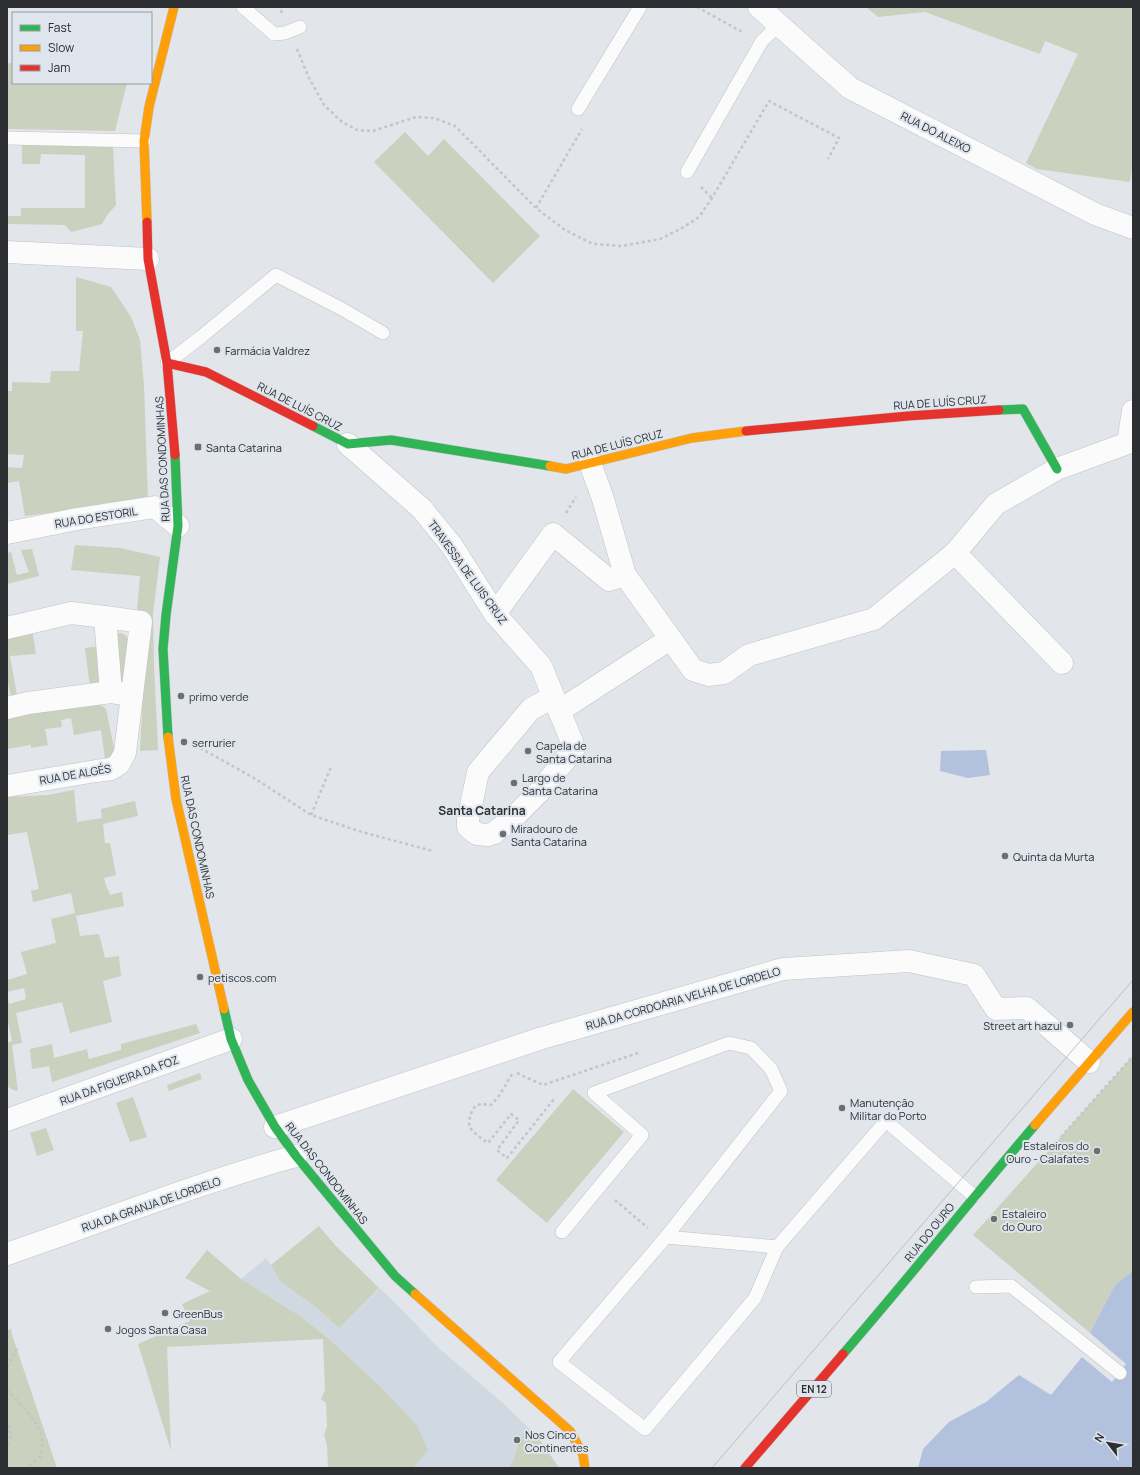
<svg xmlns="http://www.w3.org/2000/svg" width="1140" height="1475" viewBox="0 0 1140 1475" font-family="Manrope,sans-serif">
<style>
.built{fill:#d0d8e2}
.green{fill:#cad1be}
.water{fill:#b2c1dd}
.lines{fill:none;stroke-linecap:round;stroke-linejoin:round}
.lane-casing{stroke:#bfc2c5;stroke-width:14}
.street-casing{stroke:#bfc2c5;stroke-width:23}
.fast-casing{stroke:#bfc2c5;stroke-width:10}
.slow-casing{stroke:#bfc2c5;stroke-width:10}
.jam-casing{stroke:#bfc2c5;stroke-width:10}
.path{stroke:#c4c5c6;stroke-width:2.5;stroke-dasharray:3 3;stroke-linecap:butt}
.lane{stroke:#fbfbfc;stroke-width:13}
.street{stroke:#fbfbfc;stroke-width:22}
.fast{stroke:#30b455;stroke-width:9}
.slow{stroke:#ff9f0a;stroke-width:9}
.jam{stroke:#e5322d;stroke-width:9}
.tram{stroke:#bebfc0;stroke-width:1}
.poi-dot{fill:#6c6f72;stroke:#dee5ed;stroke-width:1.5}
.labels{text-anchor:middle;dominant-baseline:central;stroke-width:4;stroke-linejoin:round;paint-order:stroke}
.shield{fill:#dee5ed;stroke:#62666a;stroke-width:1}
.shield-label{font-size:10px;font-weight:bold;fill:#2d2f32}
.street-label{font-size:11px;fill:#2d2f32;stroke:#dee5ed}
.poi-label{font-size:11px;fill:#2d2f32;stroke:#dee5ed;text-anchor:start}
.neighbourhood-label{font-size:12px;font-weight:bold;fill:#2d2f32;stroke:#dee5ed}
</style>
<rect width="100%" height="100%" fill="#e2e5ea"/>
<!-- built -->
<polygon class="built" points="266,1258 271,1265 280,1281 317,1308 339,1328 380,1288 441,1350 505,1405 538,1437 559,1468 394,1468 416,1426 383,1389 329,1339 300,1316 241,1279"/>
<!-- green -->
<g class="green">
<polygon points="866,7 1133,7 1133,129 1132,143 1133,143 1133,161 1130,182 1037,169 1026,163 1078,54 1045,41 1040,54 925,12 878,17"/>
<polygon points="13,62 13,83 127,83 115,131 8,129 7,64"/>
<polygon points="405,132 428,156 444,139 540,236 493,283 374,162"/>
<polygon points="22,145 113,147 116,205 108,214 102,224 71,232 65,225 7,224 7,216 21,216 21,208 85,208 85,155 41,154 40,164 22,164"/>
<polygon points="76,277 111,287 131,317 140,340 144,386 148,500 25,516 19,481 7,483 7,467 22,468 24,455 7,454 7,391 12,391 12,382 50,383 51,371 79,371 83,331 76,331"/>
<polygon points="75,545 120,548 160,557 153,614 154,665 158,750 140,751 147,615 137,611 140,576 71,570"/>
<polygon points="32,549 39,576 7,584 7,553 11,552 17,575 29,572 21,550"/>
<polygon points="32,629 36,654 10,656 17,695 11,696 7,679 7,636"/>
<polygon points="117,633 122,633 126,636 129,642 122,684 116,681"/>
<polygon points="101,646 102,681 99,685 90,687 85,648"/>
<polygon points="98,703 106,709 114,748 114,752 111,757 105,759 101,730 74,735 71,718 61,720 62,727 45,729 48,745 31,748 31,745 7,749 7,714"/>
<path d="M74,790L77,822L102,818L101,809L135,801L138,816L103,824L105,843H110L116,875L104,878L107,889H108L110,895L122,892L124,906L76,916L80,936L99,934L105,958L119,956L121,976L103,981L112,1022L70,1033L62,1002L16,1013L22,1043L12,1045L18,1091C14,1090 9,1089 7,1085V1043L12,1041L7,1017V994L9,1004L26,999L24,988L7,992V980L27,974L21,952L56,943L51,919L75,913L71,893L33,902L31,891L39,889L27,832L7,835V797L48,795Z"/>
<polygon points="196,1024 200,1033 52,1082 49,1066 32,1069 30,1049 52,1044 54,1058 87,1049 89,1059 121,1050 121,1044"/>
<polygon points="1133,1056 1133,1271 1115,1285 1090,1333 973,1235"/>
<polygon points="200,1073 202,1079 169,1091 167,1085"/>
<polygon points="573,1089 624,1132 547,1223 496,1180"/>
<polygon points="133,1097 147,1137 130,1142 116,1103"/>
<polygon points="46,1128 54,1150 37,1156 30,1133"/>
<polygon points="319,1226 335,1245 379,1288 339,1328 317,1308 280,1281 271,1265"/>
<polygon points="207,1250 241,1279 300,1316 329,1339 383,1389 417,1426 428,1450 413,1468 328,1468 327,1445 324,1435 327,1427 326,1403 321,1399 325,1390 323,1339 167,1347 171,1451 138,1344 190,1321 182,1304 210,1291 185,1278"/>
<polygon points="11,1329 12,1335 57,1468 7,1468 7,1330"/>
<polygon points="530,1429 537,1436 559,1468 508,1468 514,1460 519,1441"/>
</g>
<!-- water -->
<g class="water">
<polygon points="986,750 990,775 968,778 940,771 941,751"/>
<polygon points="1133,1271 1133,1468 918,1468 923,1449 949,1422 986,1402 1019,1375 1051,1395 1082,1357 1112,1382 1126,1364 1090,1333 1115,1285"/>
</g>
<g class="lines">
<!-- lane casing -->
<g class="lane-casing">
<g id="lane">
<polyline points="243,7 274,34 285,33 300,27"/>
<polyline points="578,109 640,7"/>
<polyline points="7,138 144,141"/>
<polyline points="687,172 762,41 779,25"/>
<polyline points="167,363 201,337 276,275 342,309 383,333"/>
<polyline points="562,1232 642,1135 594,1093 729,1043 751,1048 771,1069 781,1091 666,1237 777,1247 886,1121 974,1196"/>
<polyline points="666,1237 559,1362 645,1429 755,1298 777,1247"/>
<polyline points="976,1287 1011,1286 1120,1373"/>
</g>
</g>
<!-- street casing -->
<g class="street-casing">
<g id="street">
<polyline points="759,7 850,88 1095,214 1133,228"/>
<polyline points="7,252 148,259"/>
<polyline points="348,444 422,509 452,546 495,614 541,666 572,742 574,749 539,792 512,819 494,833 488,835 477,834 468,827 468,820 478,772 531,709 553,697"/>
<polyline points="590,463 603,499 625,575 693,670 709,675 724,673 749,655 874,619 955,553 996,504 1057,469 1128,443 1133,411"/>
<polyline points="7,533 77,519 155,507 178,526"/>
<polyline points="955,553 1062,663"/>
<polyline points="495,614 553,534 609,580 625,575"/>
<polygon points="105,617 141,622 132,695 111,692"/>
<polyline points="7,628 71,613 105,617"/>
<polyline points="7,708 28,703 111,692"/>
<polyline points="559,711 670,639"/>
<polyline points="7,786 96,771 111,769 119,764 125,753 132,695"/>
<polyline points="7,1120 231,1039"/>
<polyline points="275,1127 542,1038 783,969 909,961 974,975 996,1009 1027,1008 1089,1062"/>
<path d="M7,1254C103,1221 198,1183 296,1156"/>
</g>
</g>
<!-- fast casing -->
<g class="fast-casing">
<g id="fast">
<polyline points="999,410 1023,409 1057,469"/>
<polyline points="313,426 348,444 391,440 550,466"/>
<polyline points="168,737 163,649 166,615 178,526 175,455"/>
<polyline points="224,1009 231,1039 248,1080 275,1127 296,1156 395,1276 415,1294"/>
<path d="M843,1354C908,1279 970,1201 1035,1125"/>
</g>
</g>
<!-- slow casing -->
<g class="slow-casing">
<g id="slow">
<polyline points="147,222 144,141 149,107 174,7"/>
<polyline points="550,466 566,469 692,438 746,431"/>
<polyline points="168,737 176,799 224,1009"/>
<polyline points="1035,1125 1133,1012"/>
<polyline points="415,1294 570,1431 583,1455 585,1468"/>
</g>
</g>
<!-- jam casing -->
<g class="jam-casing">
<g id="jam">
<polyline points="147,222 148,259 167,363 175,455"/>
<polyline points="167,363 206,372 313,426"/>
<polyline points="746,431 908,416 999,410"/>
<polyline points="745,1468 843,1354"/>
</g>
</g>
<!-- path -->
<g class="path">
<polyline points="697,7 744,33"/>
<polyline points="282,13 280,8 282,7"/>
<polyline points="297,49 309,78 324,105 342,122 357,130 373,131 416,117 434,118 455,126 536,208 565,230 593,244 622,246 660,239 684,227 699,217 712,198 769,101 839,138 828,159"/>
<polyline points="701,187 712,198"/>
<polyline points="536,208 582,129"/>
<polyline points="566,513 576,497"/>
<polyline points="195,745 254,778 311,815 362,832 433,851"/>
<polyline points="311,815 331,767"/>
<polyline points="517,1073 543,1085 641,1052"/>
<polyline points="512,1074 499,1096 491,1105 481,1104 475,1106 470,1115 469,1127 478,1136 488,1143 511,1114 519,1120 497,1150 507,1158 554,1099"/>
<polyline points="1061,1137 1133,1056"/>
<polyline points="615,1200 648,1228"/>
<polyline points="7,1367 17,1349"/>
<path d="M7,1390C20,1404 38,1420 42,1439C43,1444 41,1451 41,1456L27,1468"/>
<polyline points="7,1425 9,1427 11,1437 7,1448"/>
</g>
<!-- lane -->
<use href="#lane" class="lane"/>
<!-- street -->
<use href="#street" class="street"/>
<!-- fast -->
<use href="#fast" class="fast"/>
<!-- slow -->
<use href="#slow" class="slow"/>
<!-- jam -->
<use href="#jam" class="jam"/>
<!-- tram -->
<polyline class="tram" points="712,1468 1133,980"/>
</g>
<!-- markers -->
<g class="poi-dot">
<circle cx="217" cy="350" r="4"/>
<rect x="194" y="443" width="8" height="8" rx="2"/>
<circle cx="181" cy="696" r="4"/>
<circle cx="184" cy="742" r="4"/>
<circle cx="528" cy="751" r="4"/>
<circle cx="514" cy="783" r="4"/>
<circle cx="503" cy="834" r="4"/>
<circle cx="1005" cy="856" r="4"/>
<circle cx="200" cy="977" r="4"/>
<circle cx="1070" cy="1025" r="4"/>
<circle cx="842" cy="1108" r="4"/>
<circle cx="1097" cy="1151" r="4"/>
<circle cx="994" cy="1219" r="4"/>
<circle cx="165" cy="1313" r="4"/>
<circle cx="108" cy="1329" r="4"/>
<circle cx="517" cy="1440" r="4"/>
</g>
<g class="labels">
<!-- shield labels -->
<rect class="shield" x="797" y="1381" width="34" height="16" rx="3"/>
<g class="shield-label">
<text x="814" y="1389">EN 12</text>
</g>
<!-- street labels -->
<g class="street-label">
<text transform="translate(936 132) rotate(27)">RUA DO ALEIXO</text>
<text transform="translate(940 402) rotate(-4)">RUA DE LUÍS CRUZ</text>
<text transform="translate(300 406) rotate(27)">RUA DE LUÍS CRUZ</text>
<text transform="translate(617 444) rotate(-14)">RUA DE LUÍS CRUZ</text>
<text transform="translate(162 459) rotate(-93)">RUA DAS CONDOMINHAS</text>
<text transform="translate(96 517) rotate(-9)">RUA DO ESTORIL</text>
<text transform="translate(468 572) rotate(54)">TRAVESSA DE LUIS CRUZ</text>
<text transform="translate(75 774) rotate(-10)">RUA DE ALGÉS</text>
<text transform="translate(198 837) rotate(78)">RUA DAS CONDOMINHAS</text>
<text transform="translate(683 998) rotate(-16)">RUA DA CORDOARIA VELHA DE LORDELO</text>
<text transform="translate(119 1080) rotate(-20)">RUA DA FIGUEIRA DA FOZ</text>
<text transform="translate(327 1173) rotate(52)">RUA DAS CONDOMINHAS</text>
<text transform="translate(151 1204) rotate(-19)">RUA DA GRANJA DE LORDELO</text>
<text transform="translate(929 1232) rotate(-51)">RUA DO OURO</text>
</g>
<!-- poi labels -->
<g class="poi-label">
<text x="225" y="350">Farmácia Valdrez</text>
<text x="206" y="447">Santa Catarina</text>
<text x="189" y="696">primo verde</text>
<text x="192" y="742">serrurier</text>
<text x="536" y="745">Capela de<tspan x="536" dy="13">Santa Catarina</tspan></text>
<text x="522" y="777">Largo de<tspan x="522" dy="13">Santa Catarina</tspan></text>
<text x="511" y="828">Miradouro de<tspan x="511" dy="13">Santa Catarina</tspan></text>
<text x="1013" y="856">Quinta da Murta</text>
<text x="208" y="977">petiscos.com</text>
<text x="1062" y="1025" text-anchor="end">Street art hazul</text>
<text x="850" y="1102">Manutenção<tspan x="850" dy="13">Militar do Porto</tspan></text>
<text x="1089" y="1145" text-anchor="end">Estaleiros do<tspan x="1089" dy="13">Ouro - Calafates</tspan></text>
<text x="1002" y="1213">Estaleiro<tspan x="1002" dy="13">do Ouro</tspan></text>
<text x="173" y="1313">GreenBus</text>
<text x="116" y="1329">Jogos Santa Casa</text>
<text x="525" y="1434">Nos Cinco<tspan x="525" dy="13">Continentes</tspan></text>
</g>
<!-- neighbourhood labels -->
<g class="neighbourhood-label">
<text x="482" y="810">Santa Catarina</text>
</g>
</g>
<!-- border -->
<rect width="1140" height="1475" fill="none" stroke="#2d2f32" stroke-width="16"/>
<!-- legend -->
<rect x="12" y="12" width="140" height="72" fill="#dee5ed" stroke="#979ca2"/>
<rect x="20" y="25" width="20" height="6" fill="#30b455" stroke="#979ca2"/>
<text x="48" y="32" font-size="12" fill="#2d2f32">Fast</text>
<rect x="20" y="45" width="20" height="6" fill="#ff9f0a" stroke="#979ca2"/>
<text x="48" y="52" font-size="12" fill="#2d2f32">Slow</text>
<rect x="20" y="65" width="20" height="6" fill="#e5322d" stroke="#979ca2"/>
<text x="48" y="72" font-size="12" fill="#2d2f32">Jam</text>
<!-- north arrow -->
<g transform="translate(1108 1443) rotate(301)" stroke="#dee5ed" stroke-width="3" paint-order="stroke">
<path d="M0-3L7 15L0 10L-7 15Z" fill="#2d2f32"/>
<text y="-6" font-size="11" font-weight="bold" text-anchor="middle" fill="#2d2f32">N</text>
</g>
</svg>
